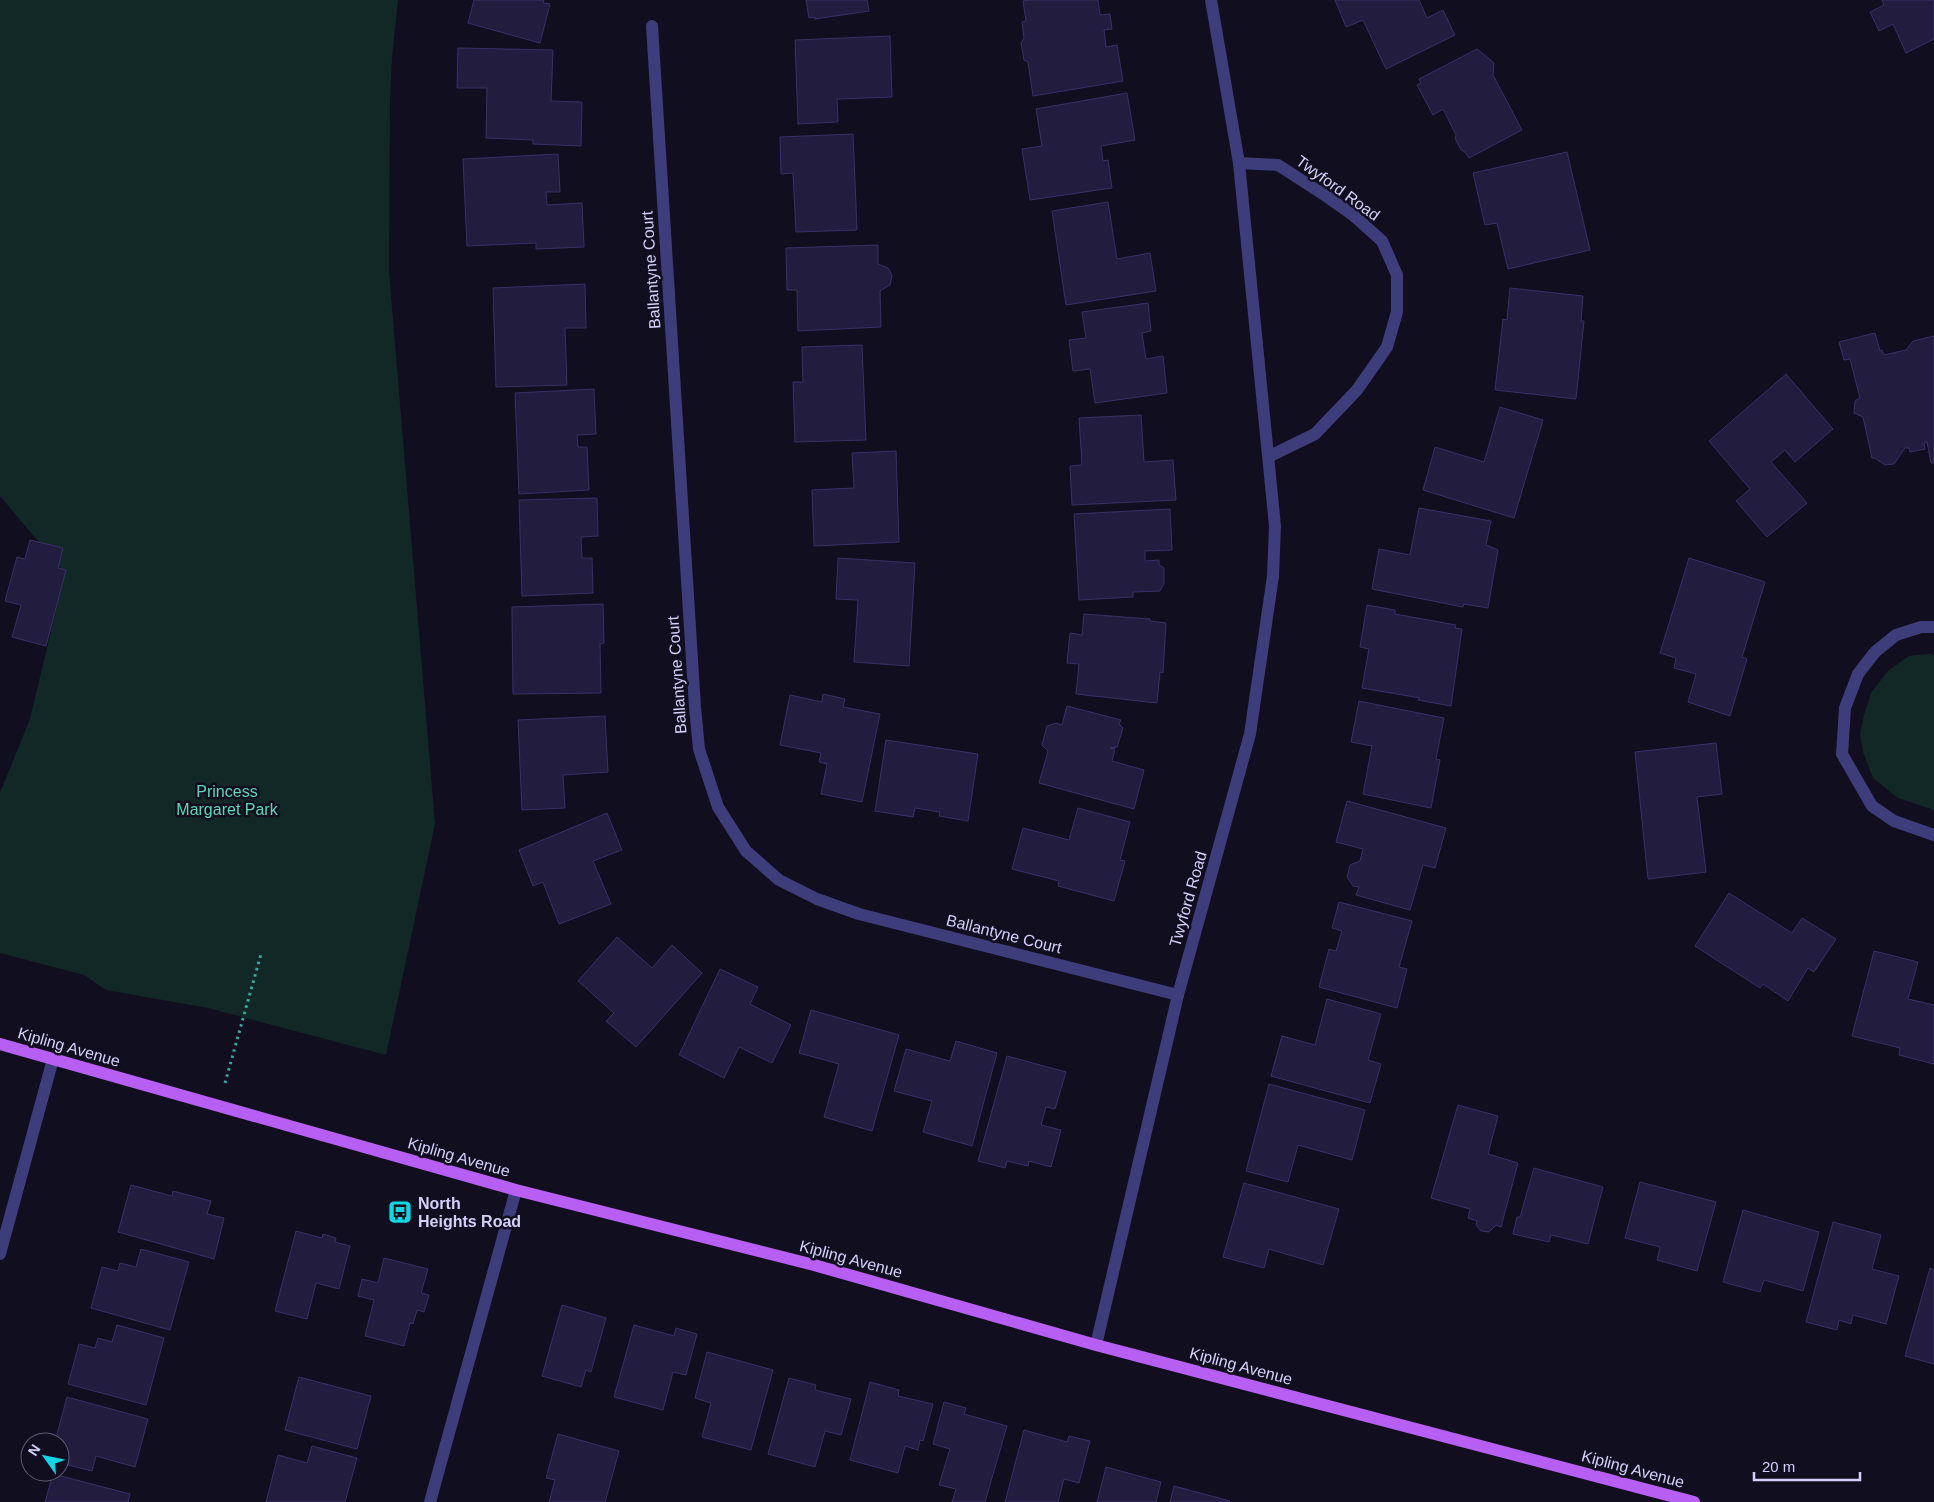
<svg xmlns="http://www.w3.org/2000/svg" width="1934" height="1502" viewBox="0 0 1934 1502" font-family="Helvetica,sans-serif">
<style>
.green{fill:#122827}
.building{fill:#221c3f;stroke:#3a2f69}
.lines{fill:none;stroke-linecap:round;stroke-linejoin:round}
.path{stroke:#37a89f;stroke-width:3;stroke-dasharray:2.5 4;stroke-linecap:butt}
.minor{stroke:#3e3d7b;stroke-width:12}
.major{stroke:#b85ff3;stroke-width:12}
.labels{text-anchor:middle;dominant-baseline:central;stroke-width:5;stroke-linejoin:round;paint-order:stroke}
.street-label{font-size:16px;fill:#d4d0fb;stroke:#110e1f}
.park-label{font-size:16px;fill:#62d5b6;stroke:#110e1f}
.poi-label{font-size:16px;font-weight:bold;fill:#d4d0fb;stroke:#110e1f;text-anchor:start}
</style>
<rect width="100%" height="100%" fill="#110e1f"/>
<!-- green -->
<g class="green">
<polygon points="0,0 398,0 392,58 390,100 389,272 435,824 386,1055 208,1008 106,990 84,975 0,953 0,793 30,719 65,573 0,496"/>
<polygon points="1929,654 1934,655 1934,810 1898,798 1873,778 1863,752 1860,734 1864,715 1871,693 1888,671 1909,656"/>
</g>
<!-- building -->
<g class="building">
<polygon points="474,0 544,0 543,3 550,4 540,43 468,23"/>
<polygon points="806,0 867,0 869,11 815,19 815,17 809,18"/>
<polygon points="1029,0 1098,0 1100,15 1110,14 1112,29 1104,30 1106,47 1117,45 1123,81 1033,96 1028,62 1024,60 1021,43 1024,38 1022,22 1026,21 1023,1"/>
<polygon points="1335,0 1419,0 1427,18 1443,10 1455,35 1386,69 1363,20 1346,27"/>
<polygon points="1882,0 1934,0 1934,39 1906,53 1893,24 1879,31 1870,12 1884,5"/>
<polygon points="890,36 892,97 837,99 838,122 798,124 795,40"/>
<polygon points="458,48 553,50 551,101 582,102 581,146 533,144 533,140 486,138 487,88 457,88"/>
<polygon points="1477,49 1494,63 1493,75 1522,130 1469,158 1465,152 1461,150 1455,138 1456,135 1443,109 1433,115 1417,85 1421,83 1419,79"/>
<polygon points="1127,93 1135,140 1101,146 1103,161 1108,160 1112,188 1030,200 1022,149 1042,146 1036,109"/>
<polygon points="853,134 857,230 796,232 793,173 781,174 780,137"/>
<polygon points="1567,152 1590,250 1508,269 1497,223 1485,225 1473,173"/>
<polygon points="558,154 560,192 546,192 547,205 582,203 584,247 536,249 536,243 467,246 463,159"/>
<polygon points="1108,202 1117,259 1150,253 1156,291 1066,305 1052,211"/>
<polygon points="878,245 878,264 888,268 892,275 890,285 880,291 881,327 798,331 797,290 787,290 786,248"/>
<polygon points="585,284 586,328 565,328 567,385 496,387 493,288"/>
<polygon points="1510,288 1583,296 1581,321 1584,321 1576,399 1495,390 1503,319 1507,320"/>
<polygon points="1148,303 1151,331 1142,333 1146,359 1163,356 1167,393 1095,403 1090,369 1073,371 1069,340 1086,338 1082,312"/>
<polygon points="1875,333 1880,351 1882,350 1884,355 1906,350 1913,341 1934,336 1934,463 1931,463 1927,442 1924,443 1925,449 1910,452 1909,448 1905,448 1894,464 1885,465 1875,458 1872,458 1863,417 1854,413 1855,401 1860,398 1850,359 1844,360 1839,342"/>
<polygon points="862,345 866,440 795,442 793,382 803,382 802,347"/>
<polygon points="1786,374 1833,429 1795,462 1785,450 1771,462 1807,503 1767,537 1736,501 1750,489 1709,441"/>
<polygon points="594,389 596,434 577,435 578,447 587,447 589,490 519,494 515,393"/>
<polygon points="1500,407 1543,420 1514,518 1423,490 1435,447 1484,462"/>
<polygon points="1141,415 1144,462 1173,460 1176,500 1072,505 1070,466 1082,465 1079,418"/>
<polygon points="896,451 899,542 814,546 812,490 854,488 852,453"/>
<polygon points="597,498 598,536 581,537 582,558 592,558 593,593 522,596 519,500"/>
<polygon points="1419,508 1491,521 1486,545 1498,550 1488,608 1464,604 1463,607 1372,589 1379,549 1410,555"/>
<polygon points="1170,509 1172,550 1145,551 1145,561 1159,560 1159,565 1164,568 1164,583 1160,591 1133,592 1133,597 1079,600 1074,514"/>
<polygon points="30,540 63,548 58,568 66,570 46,646 12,637 21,605 5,601 17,557 25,559"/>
<polygon points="838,558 915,563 909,666 854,662 858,600 836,599"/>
<polygon points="1689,558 1765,582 1742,657 1747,659 1730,716 1688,702 1696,674 1674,668 1676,658 1660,653"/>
<polygon points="603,604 604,643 600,644 601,693 513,694 512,607"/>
<polygon points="1367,605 1395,610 1395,614 1456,625 1455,628 1462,629 1451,706 1418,700 1420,698 1362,688 1369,649 1360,647"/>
<polygon points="1084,614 1150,619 1150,621 1166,623 1163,673 1160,672 1157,703 1076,694 1079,664 1067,663 1070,633 1082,635"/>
<polygon points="823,694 845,699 843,707 880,714 862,802 821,794 827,764 819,762 821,753 780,745 790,695 822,702"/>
<polygon points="1359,701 1444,718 1436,759 1440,760 1431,808 1363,794 1372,746 1351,742"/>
<polygon points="1067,706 1121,720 1119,724 1123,728 1117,747 1110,748 1115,749 1112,761 1144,770 1134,809 1039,783 1048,751 1042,745 1047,726 1056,723 1062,725"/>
<polygon points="605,716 608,772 563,775 565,808 522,810 518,720"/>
<polygon points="886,740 978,754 968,821 939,816 940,812 915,808 913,817 875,811"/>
<polygon points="1716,743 1722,794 1697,797 1706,872 1648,879 1635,752"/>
<polygon points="1347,801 1446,828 1435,868 1423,865 1410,910 1356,895 1359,887 1353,886 1347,877 1350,865 1360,861 1363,849 1336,842"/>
<polygon points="1078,808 1130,822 1120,860 1125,861 1114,901 1058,886 1059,881 1012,869 1023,828 1069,840"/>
<polygon points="607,813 622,850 593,861 611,904 559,924 543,882 533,886 519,850"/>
<polygon points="1729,893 1792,933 1802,918 1836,939 1814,972 1808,968 1788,1001 1763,984 1760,988 1695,946"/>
<polygon points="1339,902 1412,921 1399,967 1407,969 1397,1008 1319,987 1329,949 1336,951 1342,931 1332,928"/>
<polygon points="617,937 652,968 672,945 702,973 636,1047 606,1021 614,1013 578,981"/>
<polygon points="1874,951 1918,962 1908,999 1934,1005 1934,1064 1899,1055 1900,1048 1852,1036"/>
<polygon points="720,969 758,987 750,1004 791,1025 772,1063 739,1047 724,1078 679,1055"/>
<polygon points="1327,999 1381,1014 1368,1060 1381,1064 1370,1103 1271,1076 1282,1036 1315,1045"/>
<polygon points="811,1010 899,1035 872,1131 824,1117 839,1064 799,1053"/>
<polygon points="956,1041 997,1053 972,1146 923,1132 932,1101 894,1091 906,1049 950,1061"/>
<polygon points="1007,1056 1066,1072 1055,1109 1046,1107 1041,1125 1061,1130 1051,1167 1029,1161 1028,1166 1007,1161 1005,1168 978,1161"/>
<polygon points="1269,1084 1365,1110 1352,1160 1298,1145 1288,1182 1246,1171"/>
<polygon points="1458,1105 1498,1116 1488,1154 1518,1163 1501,1227 1496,1225 1489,1232 1481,1231 1476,1225 1477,1221 1468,1218 1470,1209 1431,1198"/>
<polygon points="1534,1168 1603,1187 1588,1244 1551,1235 1549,1242 1513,1234 1517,1217 1520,1217"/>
<polygon points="1640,1182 1716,1202 1697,1271 1657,1260 1660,1247 1625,1238"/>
<polygon points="1244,1183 1339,1209 1323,1265 1269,1249 1264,1268 1223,1257"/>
<polygon points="131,1185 172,1196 173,1191 211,1201 207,1214 224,1218 214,1259 118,1232"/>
<polygon points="1743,1210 1819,1232 1803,1291 1764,1280 1760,1292 1723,1282"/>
<polygon points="1833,1222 1881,1235 1872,1269 1899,1276 1886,1324 1853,1315 1851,1324 1839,1320 1837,1330 1806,1322"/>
<polygon points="296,1231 322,1238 323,1234 336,1238 335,1242 350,1246 339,1289 316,1283 307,1319 275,1311"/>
<polygon points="141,1249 189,1262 170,1330 91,1308 102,1267 118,1271 120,1263 136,1267"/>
<polygon points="384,1258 428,1269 421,1293 429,1295 424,1312 417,1310 413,1324 410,1323 404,1346 365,1336 374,1300 358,1296 362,1279 378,1283"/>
<polygon points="1930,1268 1934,1270 1934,1364 1905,1356"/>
<polygon points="562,1305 606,1318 591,1372 586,1370 581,1387 542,1376"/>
<polygon points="117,1325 164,1338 146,1405 68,1384 79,1344 95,1348 98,1338 112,1342"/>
<polygon points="634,1325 674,1336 676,1328 697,1334 686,1375 673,1372 663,1410 614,1397"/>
<polygon points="707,1352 773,1370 751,1450 702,1437 711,1403 695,1398"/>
<polygon points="299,1377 371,1396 357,1449 285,1430"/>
<polygon points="789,1378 816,1385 815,1390 851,1399 841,1435 825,1431 815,1467 768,1454"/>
<polygon points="870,1382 899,1390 898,1396 933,1404 923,1441 920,1440 918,1450 905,1446 898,1473 850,1460"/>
<polygon points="67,1397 148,1419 135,1467 96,1456 92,1471 60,1463 60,1442 55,1442"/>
<polygon points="944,1402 966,1408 964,1414 1007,1426 985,1502 952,1502 956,1489 939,1485 950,1449 933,1444"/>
<polygon points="1024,1430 1067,1442 1069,1436 1090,1441 1079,1483 1064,1479 1058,1502 1005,1502"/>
<polygon points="558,1434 619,1451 605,1502 549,1502 555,1480 546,1478"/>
<polygon points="312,1446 357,1458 345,1502 266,1502 278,1455 307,1463"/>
<polygon points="1106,1467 1161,1482 1156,1502 1097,1502"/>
<polygon points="53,1474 130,1494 128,1502 45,1502"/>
<polygon points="1174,1486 1230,1501 1229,1502 1170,1502"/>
</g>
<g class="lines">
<!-- path -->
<polyline class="path" points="225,1083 261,954"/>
<!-- minor -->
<g class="minor">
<polyline points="652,26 695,707 699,749 718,807 746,851 779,880 817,899 859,914 1178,995"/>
<polyline points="1239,163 1278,165 1326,196 1353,215 1382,241 1397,275 1397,312 1387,347 1357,390 1315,434 1270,456"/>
<polyline points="1934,627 1921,627 1896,635 1875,652 1858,674 1845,708 1842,754 1872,806 1894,821 1934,835"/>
<polyline points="0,1254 53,1059"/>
<polyline points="1096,1345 1178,995 1250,734 1273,576 1275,526 1239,163 1211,0"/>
<polyline points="430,1502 516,1190"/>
</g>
<!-- major -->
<polyline class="major" points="0,1044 516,1190 814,1265 1096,1345 1694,1502"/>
</g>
<!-- icons -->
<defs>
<g id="bus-square" transform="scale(1.25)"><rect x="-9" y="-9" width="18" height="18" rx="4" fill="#11d5e6" stroke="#110e1f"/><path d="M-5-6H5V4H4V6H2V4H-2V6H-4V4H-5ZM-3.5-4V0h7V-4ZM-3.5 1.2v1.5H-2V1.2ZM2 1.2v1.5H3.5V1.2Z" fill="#111"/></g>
</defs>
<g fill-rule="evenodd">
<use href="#bus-square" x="400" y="1212"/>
</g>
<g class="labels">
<!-- street labels -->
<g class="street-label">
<text transform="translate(1338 188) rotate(36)">Twyford Road</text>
<text transform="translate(651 270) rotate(-94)">Ballantyne Court</text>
<text transform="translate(677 675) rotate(-94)">Ballantyne Court</text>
<text transform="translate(1188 899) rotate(-74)">Twyford Road</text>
<text transform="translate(1004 934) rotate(14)">Ballantyne Court</text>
<text transform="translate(69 1047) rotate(16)">Kipling Avenue</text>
<text transform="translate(459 1157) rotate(16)">Kipling Avenue</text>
<text transform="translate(851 1259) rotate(15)">Kipling Avenue</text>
<text transform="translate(1241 1366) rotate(15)">Kipling Avenue</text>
<text transform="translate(1633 1469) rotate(15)">Kipling Avenue</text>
</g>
<!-- park labels -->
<g class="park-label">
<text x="227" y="791">Princess<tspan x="227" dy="18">Margaret Park</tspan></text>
</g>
<!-- poi labels -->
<g class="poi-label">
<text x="418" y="1203">North<tspan x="418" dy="18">Heights Road</tspan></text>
</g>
</g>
<!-- north arrow -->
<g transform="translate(45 1457) rotate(303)"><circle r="24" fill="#110e1f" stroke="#5f5c77"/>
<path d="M0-4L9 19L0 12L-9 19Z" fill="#11d5e6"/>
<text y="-8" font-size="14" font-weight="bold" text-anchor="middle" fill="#d4d0fb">N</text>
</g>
<!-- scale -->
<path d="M1754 1472v8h106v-8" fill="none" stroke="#d4d0fb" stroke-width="2.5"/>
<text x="1762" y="1472" font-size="15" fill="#d4d0fb" stroke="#110e1f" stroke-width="4" paint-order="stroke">20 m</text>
</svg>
